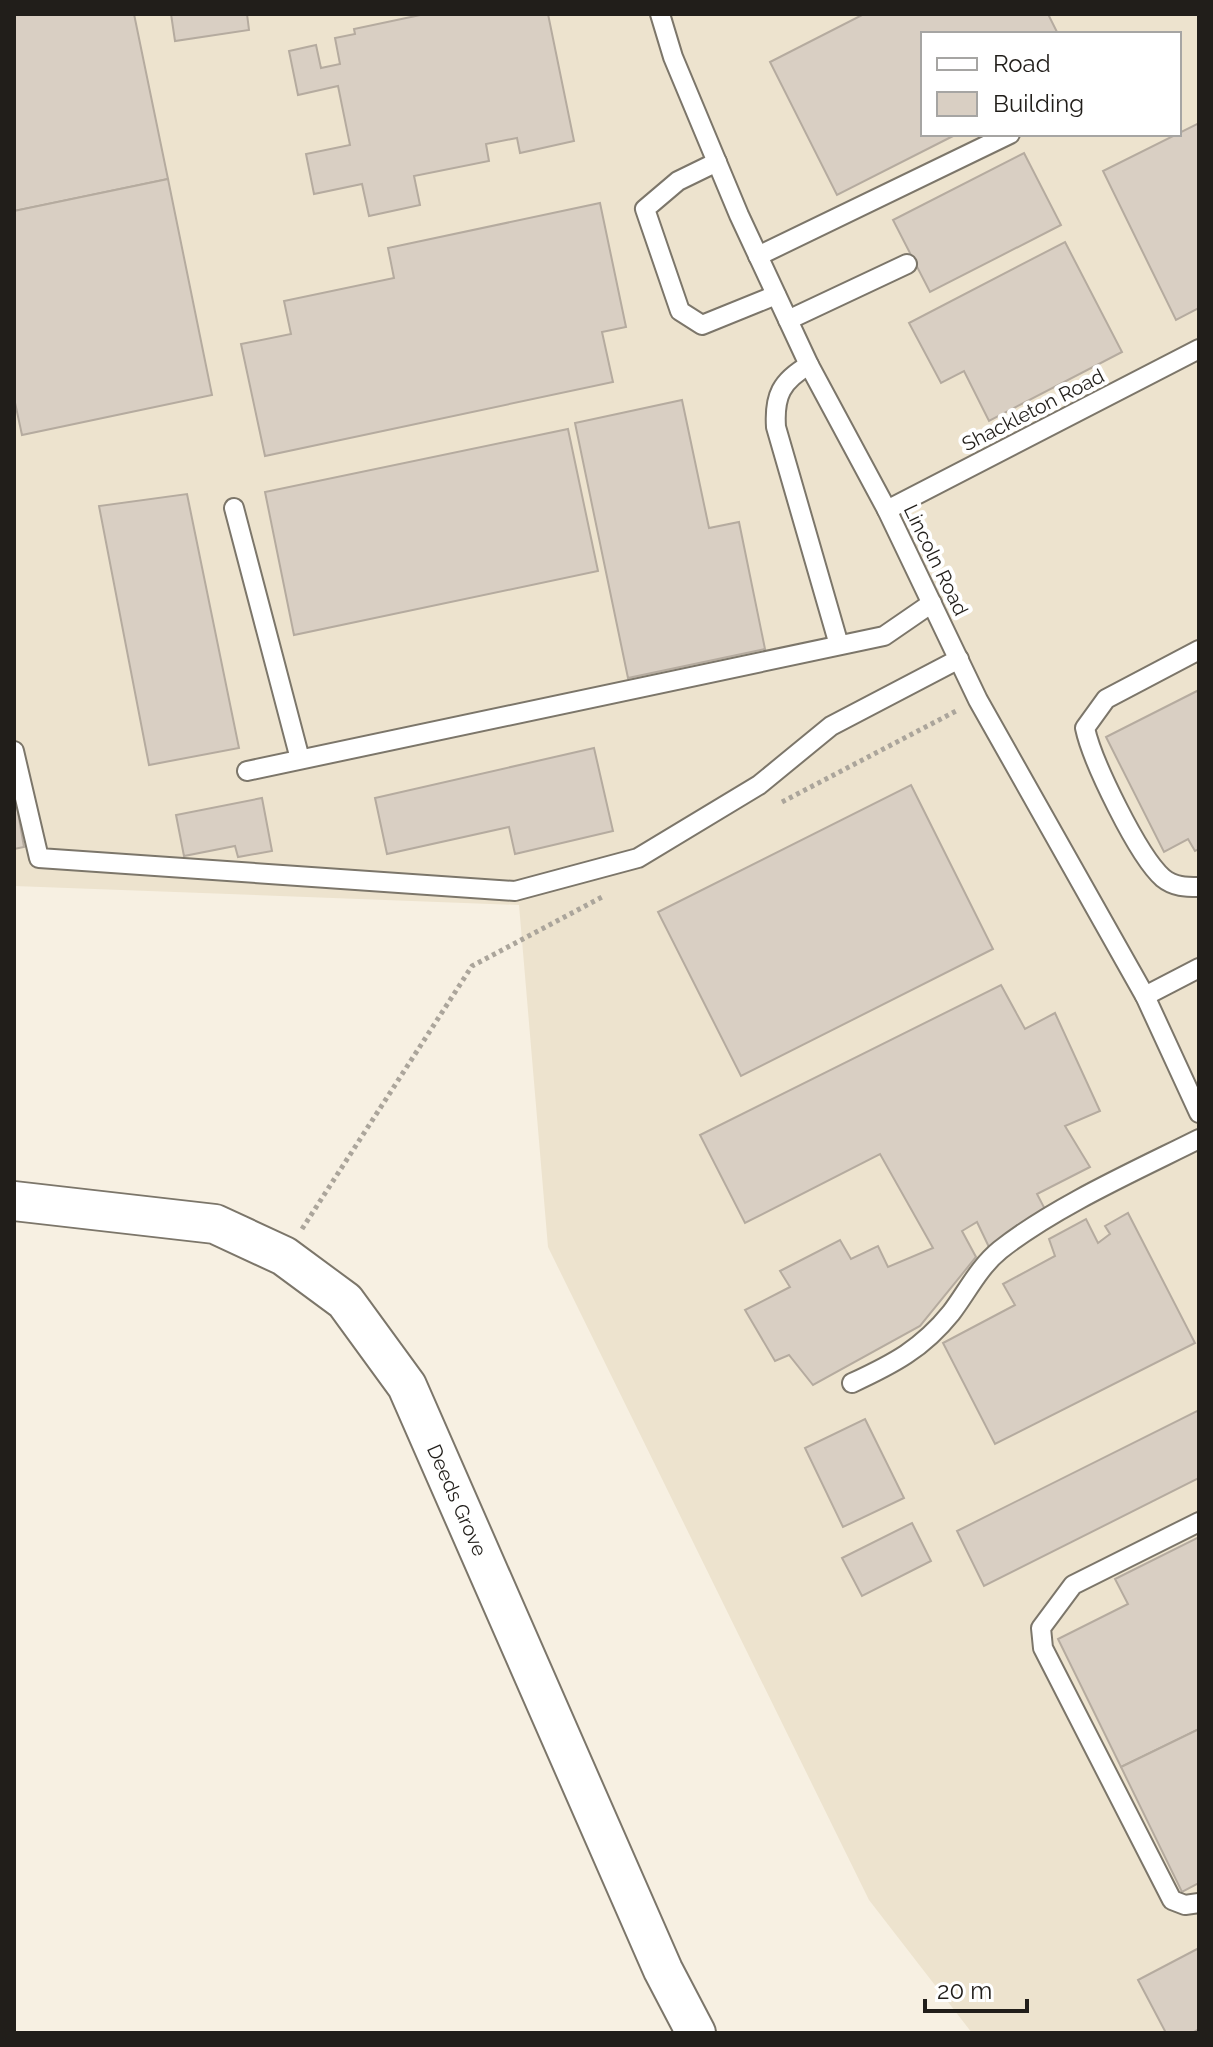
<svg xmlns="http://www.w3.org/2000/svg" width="1213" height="2047" viewBox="0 0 1213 2047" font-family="Raleway,sans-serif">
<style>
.built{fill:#ede3ce;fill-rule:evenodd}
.building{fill:#d9cfc3;stroke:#b5ab9f;stroke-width:2}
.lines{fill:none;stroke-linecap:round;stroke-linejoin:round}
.lane-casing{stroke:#7c766a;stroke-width:22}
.street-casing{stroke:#7c766a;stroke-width:42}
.path{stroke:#aba59b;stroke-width:5;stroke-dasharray:4 4;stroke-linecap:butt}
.lane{stroke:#fff;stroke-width:18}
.street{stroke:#fff;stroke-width:38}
.labels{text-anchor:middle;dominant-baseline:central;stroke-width:8;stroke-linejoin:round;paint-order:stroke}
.street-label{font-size:20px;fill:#211e1a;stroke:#fff}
</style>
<rect width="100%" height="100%" fill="#f7f0e2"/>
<!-- built -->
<path class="built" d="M14,14H1199V2033H972L869,1900L548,1247L519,905L14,886ZM923,34H1179V134H923Z"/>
<!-- building -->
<g class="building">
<polygon points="14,14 134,14 168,179 14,211"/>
<polygon points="171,14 247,14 249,30 175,41"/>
<polygon points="425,14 548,14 574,141 520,153 517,138 486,144 489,161 414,176 420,205 369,216 362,184 314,194 306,154 350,145 338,86 298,95 289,51 316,45 321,68 340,64 335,38 355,34 354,29"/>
<polygon points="864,14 1048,14 1058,34 923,34 923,134 957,134 837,195 770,62"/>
<polygon points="1199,123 1199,308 1176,320 1103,171"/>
<polygon points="1024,153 1061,225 930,292 893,220"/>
<polygon points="168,179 212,395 22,435 14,398 14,211"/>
<polygon points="600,203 626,327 602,332 613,382 265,456 241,344 291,334 284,301 394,278 388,248"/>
<polygon points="1065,242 1122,352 989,421 964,371 941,383 909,323"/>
<polygon points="682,400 709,528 739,522 765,649 628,678 575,423"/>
<polygon points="568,429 598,571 294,635 265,492"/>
<polygon points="187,494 239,748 149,765 99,506"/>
<polygon points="1199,690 1199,849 1195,851 1188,839 1164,852 1106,737"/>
<polygon points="594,748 613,831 515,854 509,827 387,854 375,798"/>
<polygon points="911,785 993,949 741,1076 658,912"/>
<polygon points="14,789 24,847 14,849"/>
<polygon points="262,798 272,851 238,857 235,846 184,856 176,815"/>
<polygon points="1001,985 1025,1029 1055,1013 1100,1111 1065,1126 1090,1167 1037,1194 1048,1215 989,1247 977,1222 962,1231 976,1257 920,1326 813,1385 789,1355 775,1361 745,1310 790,1287 780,1271 840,1240 851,1259 878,1246 888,1267 933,1248 880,1154 745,1223 700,1135"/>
<polygon points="1128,1213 1195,1343 995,1444 943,1343 1015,1305 1003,1284 1055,1256 1049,1239 1086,1219 1098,1243 1110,1234 1105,1226"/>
<polygon points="1199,1410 1199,1478 984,1586 957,1531"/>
<polygon points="865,1419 904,1498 843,1527 805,1448"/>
<polygon points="912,1523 931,1561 862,1596 842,1558"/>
<polygon points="1199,1537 1199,1729 1121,1767 1058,1639 1128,1604 1115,1579"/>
<polygon points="1199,1729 1199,1883 1182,1892 1121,1767"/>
<polygon points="1199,1948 1199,2029 1192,2033 1166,2033 1138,1980"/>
</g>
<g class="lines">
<!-- lane casing -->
<g class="lane-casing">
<g id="lane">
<polyline points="660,14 673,57 739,215 809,365 887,510 978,700 1145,996 1199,1113"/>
<polyline points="717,162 678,181 645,209 680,311 702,325 776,295"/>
<polyline points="758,256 1010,134"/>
<polyline points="788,320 907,264"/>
<path d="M809,365C781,381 774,396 776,427L839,645"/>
<polyline points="234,508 300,759"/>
<polyline points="887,510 1199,349"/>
<path d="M1199,650L1106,699L1085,728C1092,761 1138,856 1163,878C1174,887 1186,887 1199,887"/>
<polyline points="14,751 39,858 515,891 638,858 759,785 831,726 959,659"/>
<polyline points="247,771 884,636 932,603"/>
<polyline points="1145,996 1199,968"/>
<path d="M852,1383C893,1364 922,1349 951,1313C967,1292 979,1267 1000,1250C1054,1207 1137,1170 1199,1139"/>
<polyline points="1199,1522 1073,1585 1041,1628 1043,1648 1172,1900 1185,1905 1199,1903"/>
</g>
</g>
<!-- street casing -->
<g class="street-casing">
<g id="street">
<path id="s1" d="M14,1201L215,1224L284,1256L345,1301L407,1386L663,1970L696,2033"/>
</g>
</g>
<!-- path -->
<g class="path">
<polyline points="782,802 958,710"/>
<polyline points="302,1229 472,966 604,896"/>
</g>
<!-- lane -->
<use href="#lane" class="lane"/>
<!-- street -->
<use href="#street" class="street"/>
</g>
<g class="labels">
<!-- street labels -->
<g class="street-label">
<text transform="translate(1033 410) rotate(-27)">Shackleton Road</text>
<text transform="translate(936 560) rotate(64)">Lincoln Road</text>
<text stroke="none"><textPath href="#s1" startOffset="584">Deeds Grove</textPath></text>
</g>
</g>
<!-- border -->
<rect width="1213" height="2047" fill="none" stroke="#211e1a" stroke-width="32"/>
<!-- legend -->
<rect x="921" y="32" width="260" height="104" fill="#ffffff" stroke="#a6a5a3" stroke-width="2"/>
<rect x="937" y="58" width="40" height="12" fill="#ffffff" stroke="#a6a5a3" stroke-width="2"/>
<text x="993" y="72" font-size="24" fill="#211e1a">Road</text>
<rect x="937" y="92" width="40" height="24" fill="#d9cfc3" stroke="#a6a5a3" stroke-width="2"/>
<text x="993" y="112" font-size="24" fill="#211e1a">Building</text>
<!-- scale -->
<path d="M925 1999v12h102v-12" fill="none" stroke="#211e1a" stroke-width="4"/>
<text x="937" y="1999" font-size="24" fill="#211e1a" stroke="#ffffff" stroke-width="6" paint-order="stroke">20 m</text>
</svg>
